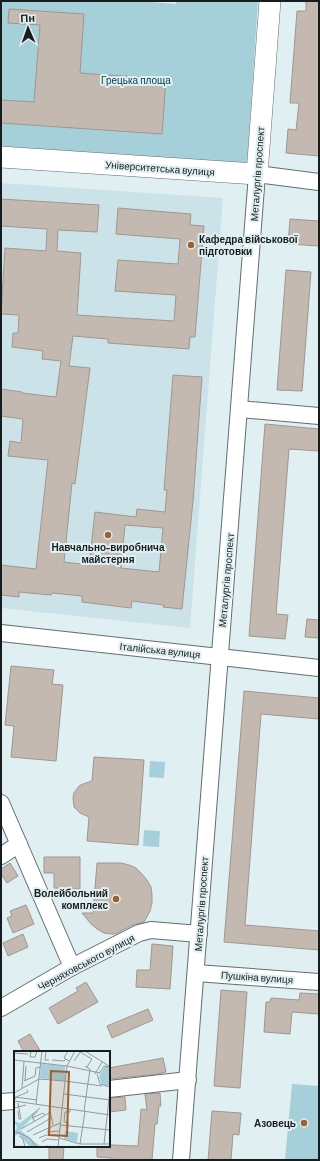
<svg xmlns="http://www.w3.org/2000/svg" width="320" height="1161" viewBox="0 0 320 1161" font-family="Barlow,sans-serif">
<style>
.built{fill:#cbe3e8}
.green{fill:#a5cfd9}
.building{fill:#c4b9b1;stroke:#a19690;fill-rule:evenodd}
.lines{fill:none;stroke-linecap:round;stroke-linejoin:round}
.minor-casing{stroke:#626e71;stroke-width:18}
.major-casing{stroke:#626e71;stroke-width:22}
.minor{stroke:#fff;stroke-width:16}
.major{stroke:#fff;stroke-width:21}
.poi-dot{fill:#a15f2c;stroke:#e0eff2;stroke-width:1.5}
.labels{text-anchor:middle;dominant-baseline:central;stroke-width:4;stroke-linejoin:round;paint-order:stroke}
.park-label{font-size:10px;fill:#0a424c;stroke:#e0eff2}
.street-label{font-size:10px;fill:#171d1e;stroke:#e0eff2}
.poi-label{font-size:10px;font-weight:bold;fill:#171d1e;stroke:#e0eff2;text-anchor:end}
.inset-road{fill:none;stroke:#909b9d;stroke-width:1}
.view{fill:#a15f2c;fill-opacity:0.15;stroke:#a15f2c;stroke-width:2}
.inset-edge{fill:none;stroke:#171d1e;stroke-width:2}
</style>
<rect width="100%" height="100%" fill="#e0eff2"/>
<!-- built -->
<polygon class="built" points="1,183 223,198 190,628 1,608"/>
<!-- green -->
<g class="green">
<polygon points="1,1 138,1 176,4 177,1 258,1 247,165 1,149"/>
<polygon points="150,761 165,762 164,778 149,777"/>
<polygon points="144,830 160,831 159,847 143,846"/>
<polygon points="292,1084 319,1086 319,1160 285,1160"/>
</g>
<!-- building -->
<g class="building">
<polygon points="306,1 319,1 319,156 286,153 288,129 296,130 299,103 290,103 297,11 306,11"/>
<polygon points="9,9 84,14 80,73 166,79 162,134 1,123 1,100 34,102 40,25 8,23"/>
<path d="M1,199L99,205L97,232L58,230L57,251L81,253L77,315L174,321L176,295L115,291L118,260L178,264L180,239L116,234L118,208L191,214L190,225L204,226L195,337H190L189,349L108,343V339L73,336L69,366L90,368L75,484L72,483L64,562L89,565L95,512L136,517L137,509L165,512L167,490H164L173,375L202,377L193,501L182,609L163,607L164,605L132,601L131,608L82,602V596L52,593L51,595L19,592V597L1,595V565L36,569L48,460L8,456L10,441L21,443L23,419L1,416V389L22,392V393L56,397L61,361L42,359L43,351L12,347L13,333H18L19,315L1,314L5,248L46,251L47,229L1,226ZM125,525L163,528L159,572L121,568Z"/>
<polygon points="290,219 319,221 319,246 288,244"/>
<polygon points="286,270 311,272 302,391 277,390"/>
<polygon points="265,424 319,429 319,451 289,449 276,614 288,615 285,639 249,636"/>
<polygon points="307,619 319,620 319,638 305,637"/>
<polygon points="11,666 54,670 52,684 63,685 56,761 11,757 14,726 5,725"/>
<polygon points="244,691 319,698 319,719 261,714 245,925 319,931 319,950 224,942"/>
<polygon points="94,757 144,760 138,845 87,841 89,817 80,813 74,807 73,798 74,793 79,786 83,784 92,781"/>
<polygon points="44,857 80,857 80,889 54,888 54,873 44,873"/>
<polygon points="10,863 18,876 7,883 1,874 1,869"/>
<polygon points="97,863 121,863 129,865 136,868 142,874 147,880 151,887 152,895 152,903 150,911 144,922 135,924 115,934 112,934 104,933 97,929 91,924 82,913 93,913"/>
<polygon points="26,905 34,924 13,933 7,918 12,916 10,911"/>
<polygon points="23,934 28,947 8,956 3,943"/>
<polygon points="152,944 173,946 170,989 136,987 137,970 150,970"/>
<polygon points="86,982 98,1002 58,1024 49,1008 78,991 76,988"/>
<polygon points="221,990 247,992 240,1088 214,1086"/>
<polygon points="300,993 319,994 319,1014 292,1012 290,1034 264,1032 266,1002 270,1002 271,998 299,1000"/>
<polygon points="148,1009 153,1020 112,1038 107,1026"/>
<polygon points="30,1034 41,1052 24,1052 18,1041"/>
<polygon points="163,1058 166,1072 157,1074 109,1079 109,1068"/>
<polygon points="160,1093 161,1106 159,1106 157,1124 155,1124 152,1160 112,1160 112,1158 97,1157 97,1146 112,1145 138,1146 141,1109 147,1110 145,1094"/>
<polygon points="125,1097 126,1110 109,1112 109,1098"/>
<polygon points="212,1111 241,1113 239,1135 233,1134 231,1160 208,1160"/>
<polygon points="49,1146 64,1146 63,1160 49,1160"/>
</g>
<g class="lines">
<!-- minor casing -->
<g class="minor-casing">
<g id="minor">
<polyline points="239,409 319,416"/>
<polyline points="1,633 319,668"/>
<polyline points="1,803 72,967"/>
<polyline points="1,856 19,844"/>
<polyline points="196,973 319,982"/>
<polyline points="1,1008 72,967 139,933 151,930 199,934"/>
<polyline points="109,1089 188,1080"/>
<polyline points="1,1102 15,1101"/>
<polyline points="181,1160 257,174 319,182"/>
</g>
</g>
<!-- major casing -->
<g class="major-casing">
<polyline id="major" points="1,157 257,174 270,1"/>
</g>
<!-- minor -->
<use href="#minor" class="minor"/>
<!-- major -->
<use href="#major" class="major"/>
</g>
<!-- markers -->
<g class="poi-dot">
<circle cx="191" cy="245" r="4"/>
<circle cx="108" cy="535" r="4"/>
<circle cx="116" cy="899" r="4"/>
<circle cx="304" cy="1123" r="4"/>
</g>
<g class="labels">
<!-- park labels -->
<g class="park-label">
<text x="136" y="80">Грецька площа</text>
</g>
<!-- street labels -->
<g class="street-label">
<text transform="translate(160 168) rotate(4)">Університетська вулиця</text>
<text transform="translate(257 174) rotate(-86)">Металургів проспект</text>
<text transform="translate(226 580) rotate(-85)">Металургів проспект</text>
<text transform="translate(160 650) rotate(6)">Італійська вулиця</text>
<text transform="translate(201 904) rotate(-86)">Металургів проспект</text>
<text transform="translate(86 962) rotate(-28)">Черняховського вулиця</text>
<text transform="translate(257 977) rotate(4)">Пушкіна вулиця</text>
</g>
<!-- poi labels -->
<g class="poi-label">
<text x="199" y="239" text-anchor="start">Кафедра військової<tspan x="199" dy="12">підготовки</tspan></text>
<text x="108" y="547" text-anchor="middle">Навчально-виробнича<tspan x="108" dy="12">майстерня</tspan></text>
<text x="108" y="893">Волейбольний<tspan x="108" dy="12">комплекс</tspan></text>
<text x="296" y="1123">Азовець</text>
</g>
</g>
<!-- overview -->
<g transform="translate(14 1051)">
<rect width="96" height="96" fill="#e0eff2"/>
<path d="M27,13L51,15V30L26,27ZM91,15L96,16V35L88,34L85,26ZM23,59L24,61L6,79L27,96H16L5,83L0,85L3,76L0,70L6,72ZM51,80L64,82L63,91L50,88Z" fill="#a5cfd9"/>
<path class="inset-road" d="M17,0L16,6H21L23,0M32,0L31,9H35M54,0L50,7L55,10M71,0L95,15M66,1L78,8L73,16M0,2L14,3M0,9L53,15L61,0M38,9L50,10L52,8M60,10L67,0M81,23L88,11M83,23L86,33L96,36M85,23L90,15L96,16M21,25L22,17L26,16M10,30L21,25M11,30L12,15M8,37L10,10M13,39L14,41L2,46L0,50L96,64M0,42L25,28L51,30L53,15L86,22M50,43L96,49M1,46L23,49M4,52L7,68H5L4,60M22,53L28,0M35,55L39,74M0,57L12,54M70,60L76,18L71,15M18,67L29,62L31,64M20,70L18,64L26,57M46,74L96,79M54,75V71H50L51,61H56V58M7,78L35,62M0,80L16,87L22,96M13,81L37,67M33,81L46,80M19,84L46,72M5,85L9,88L11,96M25,87L32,84L45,85M45,87L66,93H96M28,91L33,88L45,89M66,93L71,60M90,93L96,39M32,95L44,96M44,96L51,30L88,35"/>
<path class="view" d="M37,20L55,21L53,85L35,84Z"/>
<rect width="96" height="96" class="inset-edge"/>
</g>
<!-- border -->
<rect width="320" height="1161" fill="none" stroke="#171d1e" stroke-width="4"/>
<!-- north arrow -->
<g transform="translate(28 28) rotate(358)" stroke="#e0eff2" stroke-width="3" paint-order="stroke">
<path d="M0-3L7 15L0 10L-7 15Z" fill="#171d1e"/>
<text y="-6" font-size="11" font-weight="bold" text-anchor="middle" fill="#171d1e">Пн</text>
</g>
</svg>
